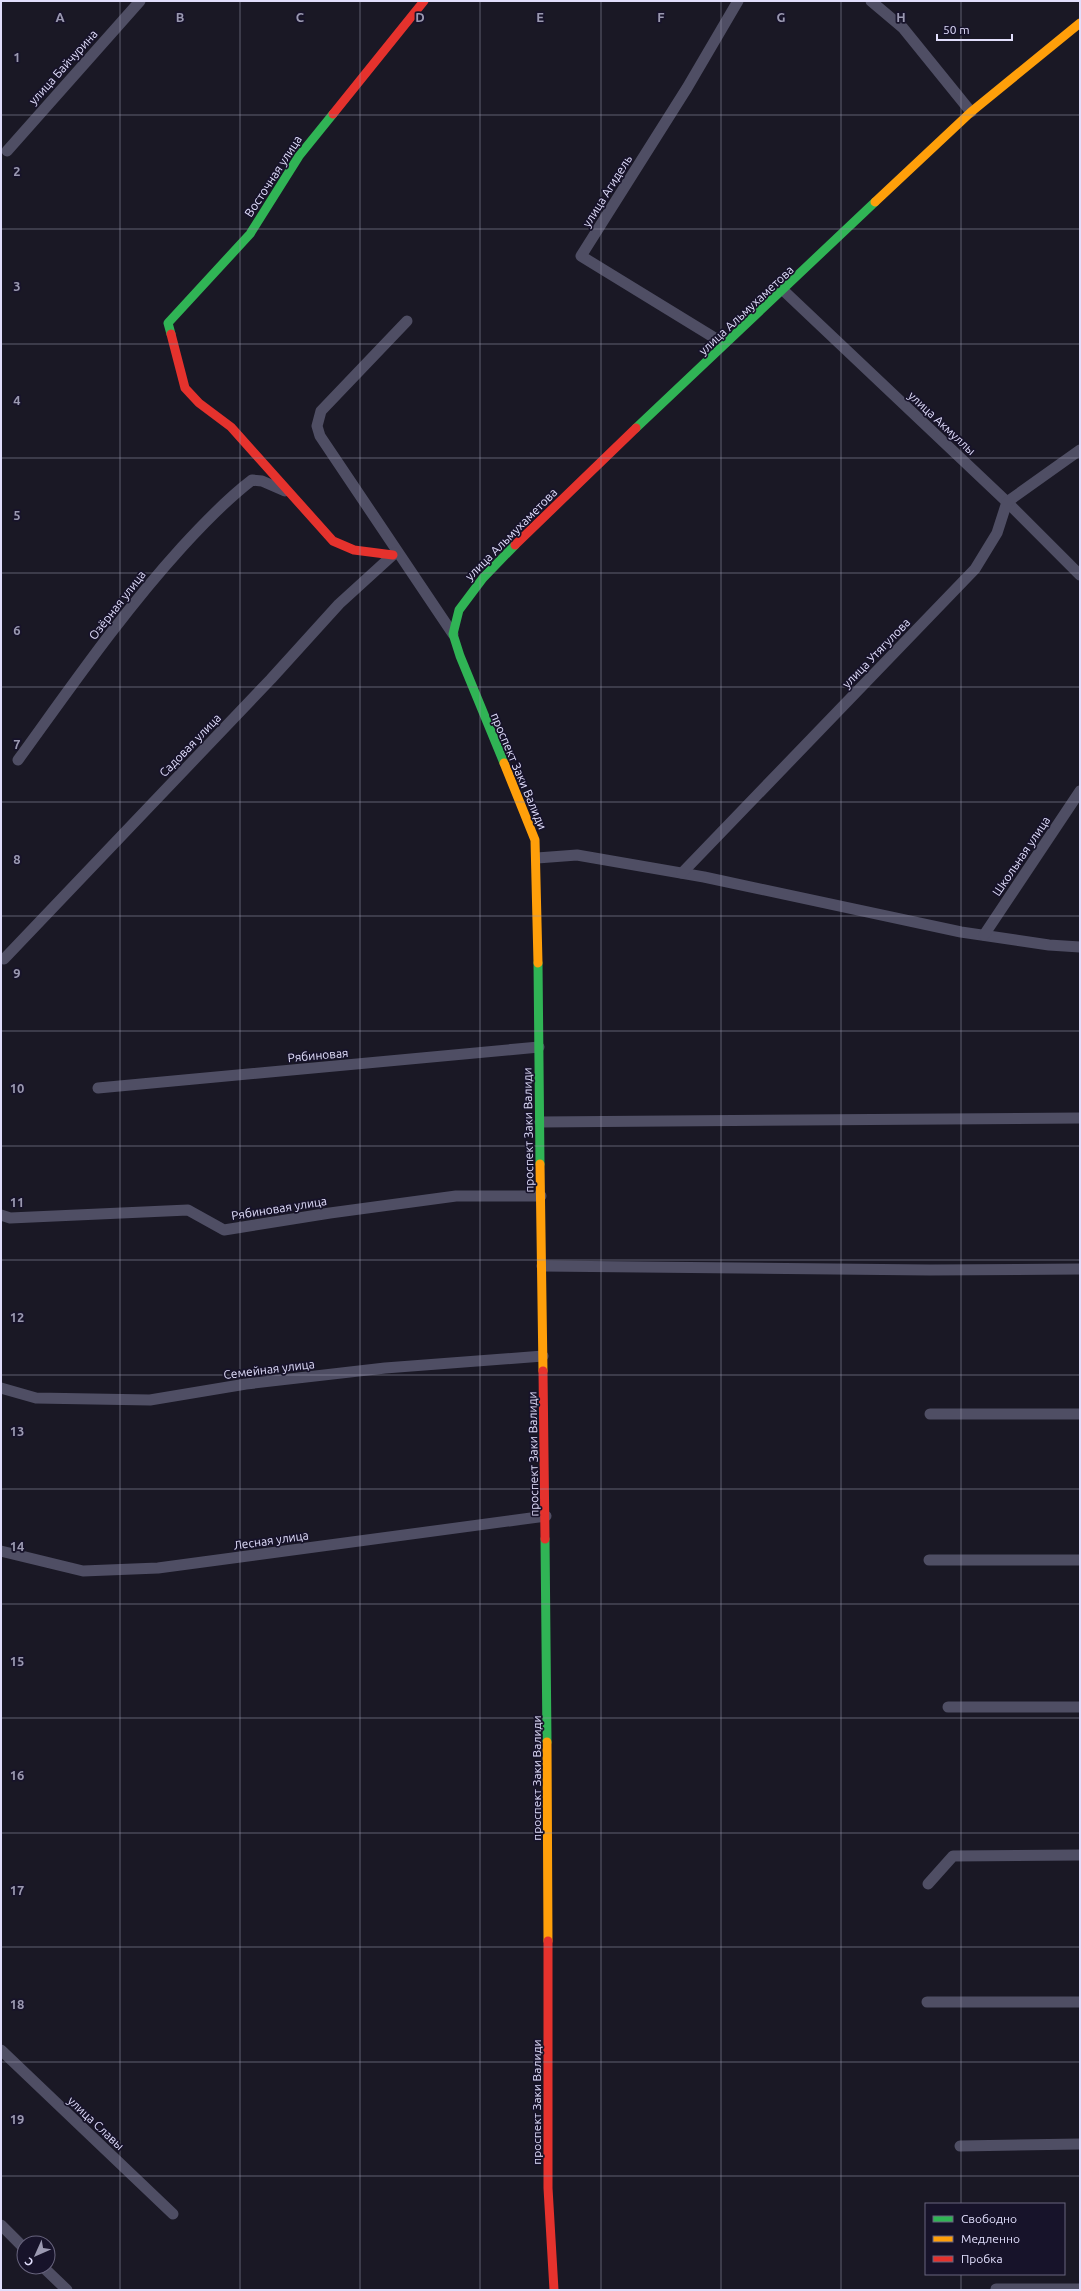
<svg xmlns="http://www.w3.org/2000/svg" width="1081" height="2291" viewBox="0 0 1081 2291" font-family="Ubuntu,sans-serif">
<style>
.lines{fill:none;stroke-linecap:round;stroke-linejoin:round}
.street{stroke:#4f4e64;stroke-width:11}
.fast{stroke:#30b455;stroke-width:9}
.slow{stroke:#ff9f0a;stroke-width:9}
.jam{stroke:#e5322d;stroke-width:9}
.grid{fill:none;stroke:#9b99b1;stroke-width:1;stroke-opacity:0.55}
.labels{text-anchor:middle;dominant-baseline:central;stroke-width:3.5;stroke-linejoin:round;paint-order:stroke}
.street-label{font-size:12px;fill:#e1defc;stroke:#17132a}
.grid-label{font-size:13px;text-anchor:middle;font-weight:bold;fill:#9b99b1;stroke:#17132a;stroke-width:3.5;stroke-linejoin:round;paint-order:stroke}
</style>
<rect width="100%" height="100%" fill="#1a1825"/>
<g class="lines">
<!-- street -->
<g class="street">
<polyline points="871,1 903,28 971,112"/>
<polyline points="7,151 140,1"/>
<polyline points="784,291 1007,502 1080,575"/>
<polyline points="407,321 321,411 317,426 320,436 453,634"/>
<polyline points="718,340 581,256 687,88 738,1"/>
<path d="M18,760C71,687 122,613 182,547C204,523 227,499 252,480L262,481L285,491"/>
<polyline points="537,858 577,855 704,877 961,932 1049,945 1080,947"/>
<polyline points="682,873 975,569 997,533 1007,502 1080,450"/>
<polyline points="984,935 1080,791"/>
<polyline points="4,959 271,679 339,604 395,553"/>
<polyline points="98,1088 539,1047"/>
<polyline points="540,1122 1080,1118"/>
<polyline points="1,1215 10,1218 188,1210 224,1230 330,1213 456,1196 541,1196"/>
<polyline points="542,1266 930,1270 1080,1269"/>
<polyline points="1,1388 36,1398 150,1400 246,1384 385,1368 543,1356"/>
<polyline points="930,1414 1080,1414"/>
<polyline points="1,1551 83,1571 158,1568 546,1516"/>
<polyline points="929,1560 1080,1560"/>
<polyline points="948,1707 1080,1707"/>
<polyline points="928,1884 953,1856 1080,1855"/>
<polyline points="927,2002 1080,2002"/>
<polyline points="1,2050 173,2214"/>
<polyline points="960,2146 1080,2144"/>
<polyline points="1,2225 24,2248"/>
<polyline points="43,2267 67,2290"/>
<polyline points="996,2289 1080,2289"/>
</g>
<!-- fast -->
<g class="fast">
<polyline points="171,334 168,323 250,234 299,156 333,114"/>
<polyline points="636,428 875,202"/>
<polyline points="504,763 460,656 453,634 459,610 483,578 515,545"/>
<polyline points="538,963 540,1164"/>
<polyline points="545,1539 547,1742"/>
</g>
<!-- slow -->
<g class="slow">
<polyline points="875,202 971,112 1080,23"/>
<polyline points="504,763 535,840 538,963"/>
<polyline points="540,1164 543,1371"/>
<polyline points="547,1742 548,1941"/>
</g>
<!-- jam -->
<g class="jam">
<polyline points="333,114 424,1"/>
<polyline points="171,334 185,388 199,403 231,427 333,541 354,550 393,555"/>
<polyline points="515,545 636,428"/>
<polyline points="543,1371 545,1539"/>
<polyline points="548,1941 548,2188 554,2290"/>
</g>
</g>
<!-- grid -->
<path class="grid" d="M120,1V2290M240,1V2290M360,1V2290M480,1V2290M601,1V2290M721,1V2290M841,1V2290M961,1V2204M1,115H1080M1,229H1080M1,344H1080M1,458H1080M1,573H1080M1,687H1080M1,802H1080M1,916H1080M1,1031H1080M1,1146H1080M1,1260H1080M1,1375H1080M1,1489H1080M1,1604H1080M1,1718H1080M1,1833H1080M1,1947H1080M1,2062H1080M1,2176H1080M961,2274V2290"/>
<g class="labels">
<!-- street labels -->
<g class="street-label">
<text transform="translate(63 67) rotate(-48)">улица Байчурина</text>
<text transform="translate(273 176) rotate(-57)">Восточная улица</text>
<text transform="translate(607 191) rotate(-58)">улица Агидель</text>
<text transform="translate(746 310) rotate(-43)">улица Альмухаметова</text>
<text transform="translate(942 423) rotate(43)">улица Акмуллы</text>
<text transform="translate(511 534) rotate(-45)">улица Альмухаметова</text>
<text transform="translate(117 605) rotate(-52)">Озёрная улица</text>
<text transform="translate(876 653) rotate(-46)">улица Утягулова</text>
<text transform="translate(190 745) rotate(-46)">Садовая улица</text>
<text transform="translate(519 771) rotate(67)">проспект Заки Валиди</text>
<text transform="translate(1021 856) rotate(-56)">Школьная улица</text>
<text transform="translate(318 1055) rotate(-5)">Рябиновая</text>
<text transform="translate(528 1130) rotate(-91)">проспект Заки Валиди</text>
<text transform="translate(279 1208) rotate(-9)">Рябиновая улица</text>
<text transform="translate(269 1369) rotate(-7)">Семейная улица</text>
<text transform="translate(533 1454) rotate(-91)">проспект Заки Валиди</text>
<text transform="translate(271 1540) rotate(-8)">Лесная улица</text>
<text transform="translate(536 1778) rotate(-90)">проспект Заки Валиди</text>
<text transform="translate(536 2102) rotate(-90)">проспект Заки Валиди</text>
<text transform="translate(96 2123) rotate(43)">улица Славы</text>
</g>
</g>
<g class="grid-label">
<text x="60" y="22">A</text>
<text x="180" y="22">B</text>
<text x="300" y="22">C</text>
<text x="420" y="22">D</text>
<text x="540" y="22">E</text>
<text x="661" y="22">F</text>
<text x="781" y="22">G</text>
<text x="901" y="22">H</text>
<text x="17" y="62">1</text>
<text x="17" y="176">2</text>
<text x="17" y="291">3</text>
<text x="17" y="405">4</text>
<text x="17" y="520">5</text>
<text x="17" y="635">6</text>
<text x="17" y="749">7</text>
<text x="17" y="864">8</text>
<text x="17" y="978">9</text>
<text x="17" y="1093">10</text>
<text x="17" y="1207">11</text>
<text x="17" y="1322">12</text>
<text x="17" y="1436">13</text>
<text x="17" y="1551">14</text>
<text x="17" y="1666">15</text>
<text x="17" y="1780">16</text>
<text x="17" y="1895">17</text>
<text x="17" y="2009">18</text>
<text x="17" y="2124">19</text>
</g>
<!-- border -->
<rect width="1081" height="2291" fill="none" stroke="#e1defc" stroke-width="4"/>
<!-- legend -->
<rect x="925" y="2203" width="140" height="72" fill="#17132a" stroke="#68647e"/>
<rect x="933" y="2216" width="20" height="6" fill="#30b455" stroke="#68647e"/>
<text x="961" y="2223" font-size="12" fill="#e1defc">Свободно</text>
<rect x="933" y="2236" width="20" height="6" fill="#ff9f0a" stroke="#68647e"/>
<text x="961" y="2243" font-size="12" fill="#e1defc">Медленно</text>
<rect x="933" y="2256" width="20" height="6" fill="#e5322d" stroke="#68647e"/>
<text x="961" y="2263" font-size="12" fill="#e1defc">Пробка</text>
<!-- north arrow -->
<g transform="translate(36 2255) rotate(225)"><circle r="19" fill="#17132a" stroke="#68647e"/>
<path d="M0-3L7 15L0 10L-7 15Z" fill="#9b99b1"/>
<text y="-6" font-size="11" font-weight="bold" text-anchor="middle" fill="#e1defc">С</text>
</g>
<!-- scale -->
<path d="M937 34v6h75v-6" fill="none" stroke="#e1defc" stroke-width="2"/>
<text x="943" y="34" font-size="12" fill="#e1defc" stroke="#17132a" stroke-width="3" paint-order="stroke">50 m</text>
</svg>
